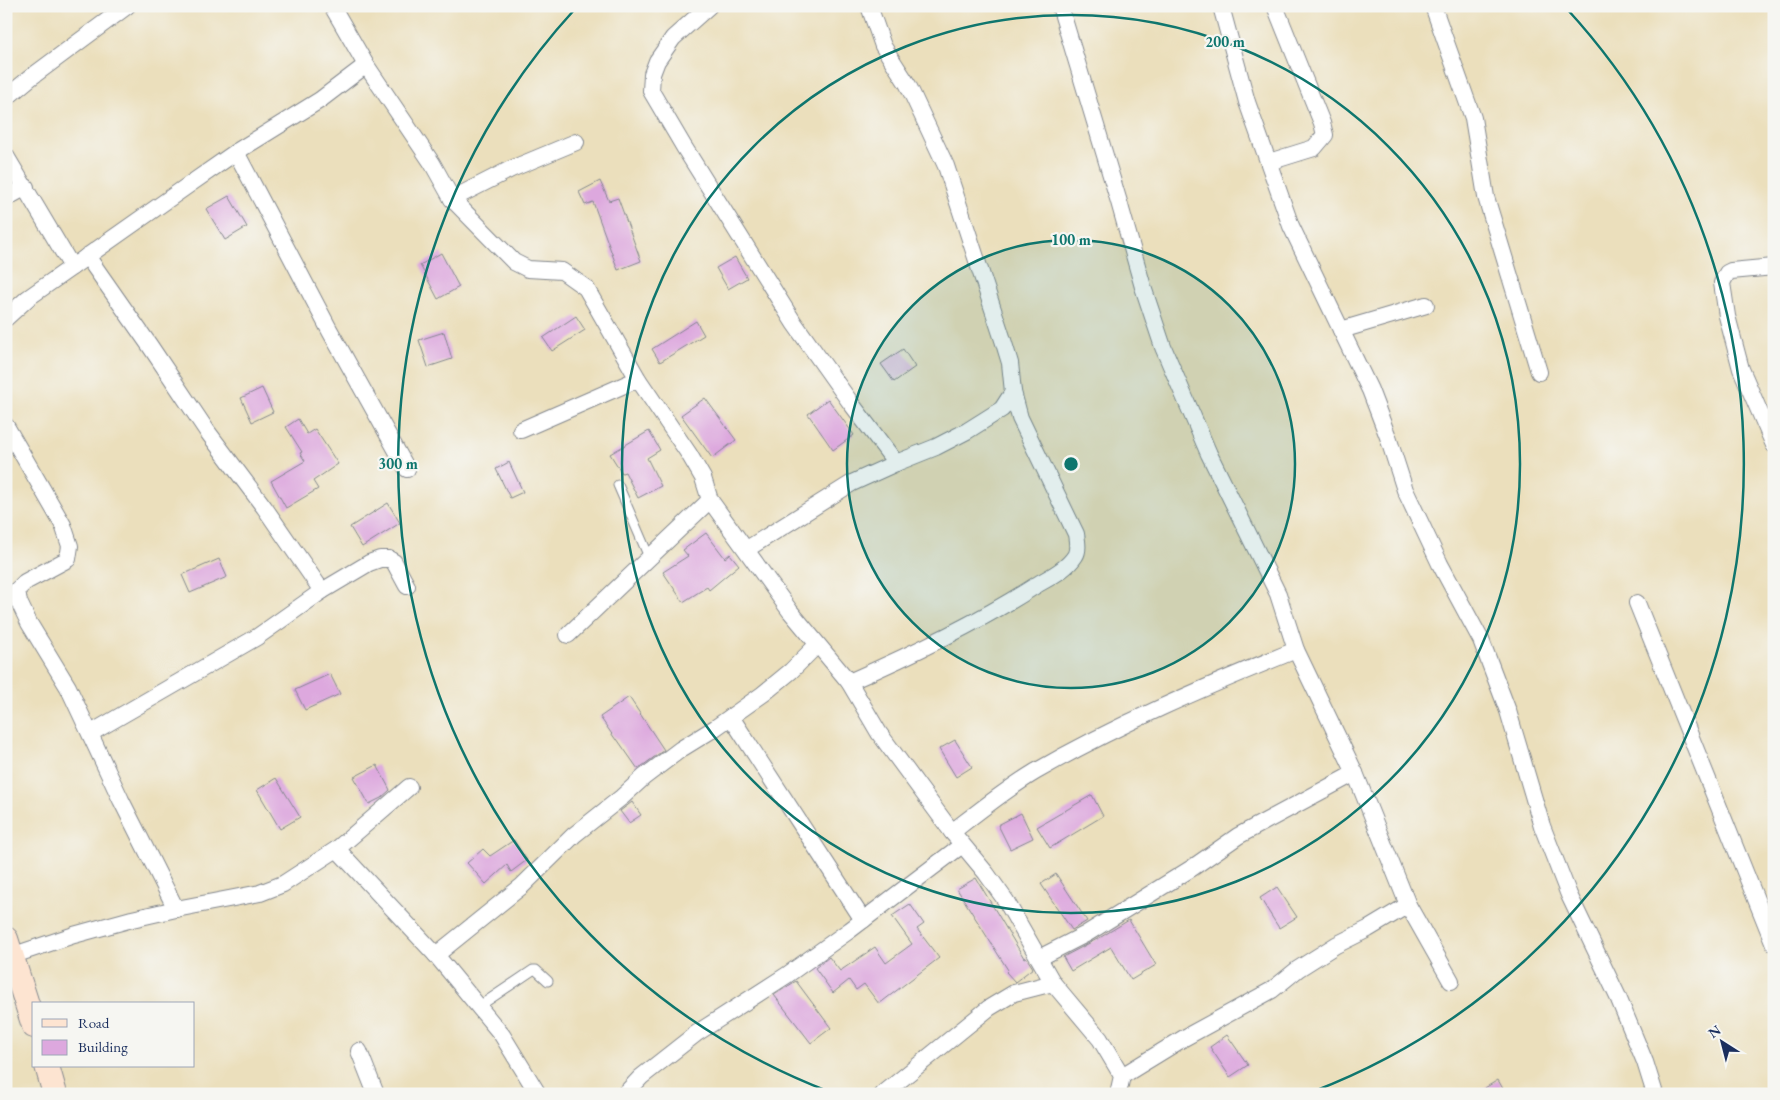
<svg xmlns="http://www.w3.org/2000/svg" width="1780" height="1100" viewBox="0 0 1780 1100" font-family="'EB Garamond',serif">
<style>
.building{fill:#dda8de}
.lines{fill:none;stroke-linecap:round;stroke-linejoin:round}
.lane-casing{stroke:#83878d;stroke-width:11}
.street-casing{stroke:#83878d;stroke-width:18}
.secondary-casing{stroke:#83878d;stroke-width:26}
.lane{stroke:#fff;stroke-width:9}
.street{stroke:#fff;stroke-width:16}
.secondary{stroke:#fde4d1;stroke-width:24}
.ring{fill:none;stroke:#0f766e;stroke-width:2.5}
.centre{fill:#0f766e;stroke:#f6f6f2;stroke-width:2.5}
.ring-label{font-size:15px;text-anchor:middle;font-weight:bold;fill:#0f766e;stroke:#f6f6f2;stroke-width:4.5;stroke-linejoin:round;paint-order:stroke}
</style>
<rect width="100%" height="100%" fill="#f6f6f2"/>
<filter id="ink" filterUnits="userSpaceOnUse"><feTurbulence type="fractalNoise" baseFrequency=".02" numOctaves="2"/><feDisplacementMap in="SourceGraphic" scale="10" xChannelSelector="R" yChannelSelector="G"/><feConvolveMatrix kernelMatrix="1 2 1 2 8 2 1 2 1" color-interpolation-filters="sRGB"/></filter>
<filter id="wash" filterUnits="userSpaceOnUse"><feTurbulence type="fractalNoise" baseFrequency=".0096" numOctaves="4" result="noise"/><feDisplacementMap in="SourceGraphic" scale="20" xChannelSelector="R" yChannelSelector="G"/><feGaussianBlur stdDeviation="1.12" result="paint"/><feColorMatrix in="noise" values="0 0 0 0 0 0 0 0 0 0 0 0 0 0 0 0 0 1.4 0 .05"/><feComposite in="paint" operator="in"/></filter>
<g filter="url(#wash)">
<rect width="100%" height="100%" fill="#ebdfbc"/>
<g id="blocks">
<!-- building -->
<g class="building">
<polygon points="600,181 609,201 618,198 641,261 618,270 593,202 585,205 579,192"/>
<polygon points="229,196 247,227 225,240 206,209"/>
<polygon points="441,253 459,287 438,299 420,265"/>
<polygon points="735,257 747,278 728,289 716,268"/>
<polygon points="576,316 585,330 552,351 543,338"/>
<polygon points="696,321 704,335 660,362 652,349"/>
<polygon points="444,332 452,359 428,367 419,340"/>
<polygon points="903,349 915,367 894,382 881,364"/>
<polygon points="262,388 273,412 252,422 241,398"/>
<polygon points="705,398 736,440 712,458 681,415"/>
<polygon points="828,399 854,435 833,450 808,414"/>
<polygon points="298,419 307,434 315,429 338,464 313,481 318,489 286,508 271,481 305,461 300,453 302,452 286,427"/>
<polygon points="649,431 660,450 647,458 661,486 638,498 625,472 622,473 610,454"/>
<polygon points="509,462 523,492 510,498 496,469"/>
<polygon points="388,503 400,523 362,547 350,527"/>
<polygon points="706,533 725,558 730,554 739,565 709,590 707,587 683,602 663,572 688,556 683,550"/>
<polygon points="219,559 227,577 190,593 182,575"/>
<polygon points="330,674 340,694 305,710 295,690"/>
<polygon points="629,697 664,750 638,769 617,739 616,740 600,717"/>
<polygon points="955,740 972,767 956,777 939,749"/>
<polygon points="377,765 390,790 381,798 369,804 354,777"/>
<polygon points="276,778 300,817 280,829 257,790"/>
<polygon points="1092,795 1103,816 1050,848 1037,827"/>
<polygon points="632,802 641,815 629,823 620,811"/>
<polygon points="1021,813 1033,838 1010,849 998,825"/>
<polygon points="514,840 527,860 511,872 507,865 486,884 467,863 483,849 490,856"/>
<polygon points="1056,874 1087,921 1072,930 1041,884"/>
<polygon points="976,878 1024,958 1026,957 1033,968 1015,982 1006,972 1008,970 957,889"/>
<polygon points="1277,887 1297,917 1279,928 1260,898"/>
<polygon points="910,904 924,924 917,929 939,958 879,1004 864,984 856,990 849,980 833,993 815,968 829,957 840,971 875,947 886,963 912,944 892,916"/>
<polygon points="1129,920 1156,965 1131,980 1111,947 1071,971 1063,957 1101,937"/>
<polygon points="796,981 831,1028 811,1043 774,995"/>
<polygon points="1227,1035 1248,1065 1230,1077 1210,1047"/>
<polygon points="1498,1080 1506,1094 1475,1094"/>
</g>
</g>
</g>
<g filter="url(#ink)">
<use href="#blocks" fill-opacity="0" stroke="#83878d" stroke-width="1"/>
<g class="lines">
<!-- lane casing -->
<g class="lane-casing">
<g id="lane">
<polyline points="618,485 649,557"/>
<polyline points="478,1007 533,970 536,970 548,981"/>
</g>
</g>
<!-- street casing -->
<g class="street-casing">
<g id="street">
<polyline points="332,6 366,65 432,163 452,199 514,262 528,269 562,271 586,288 638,379 689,454 703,478 710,500 790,611 849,682 879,733 952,832 986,873 1006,901 1053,983 1100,1039 1122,1076 1118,1094"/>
<polyline points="709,6 673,38 657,61 652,74 651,91 684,147 794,323 850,402 896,463"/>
<polyline points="1060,6 1119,202 1143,287 1163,347 1209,454 1278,594 1296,650 1355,773 1408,905 1451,981"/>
<polyline points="1224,6 1222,10 1247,102 1291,226 1370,390 1388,437 1405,490 1440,564 1481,640 1508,711 1542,826 1569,895 1618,997 1645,1062 1655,1094"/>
<polyline points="1433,6 1473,118 1486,197 1539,372"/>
<polyline points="6,98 30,78 127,6"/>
<polyline points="236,152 330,331 407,469"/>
<polyline points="6,156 72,267"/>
<polyline points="1269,162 1314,148 1325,135 1322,123 1275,6"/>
<polyline points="6,198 26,187"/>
<polyline points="452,199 511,169 576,142"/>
<polyline points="87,256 150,346 207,431 264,507 322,591"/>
<polyline points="1774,267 1731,271 1727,273 1722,283 1727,316 1741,369 1774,445"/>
<polyline points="6,318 28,298 190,184 236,152 320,100 366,65"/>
<polyline points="1341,330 1426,305"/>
<polyline points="6,426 63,525 70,546 68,559 25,582 17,590 19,602 29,623 68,687 121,800 176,909"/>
<polyline points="521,430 638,379"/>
<polyline points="747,549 852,483 896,463 936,447 967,431 1002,409 1013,392"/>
<polyline points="1637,603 1774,944"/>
<polyline points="568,635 710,500"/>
<path d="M849,682C913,654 976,624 1035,586C1048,578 1066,570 1075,556C1079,550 1077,541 1076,534L1020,418L1013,392L1010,363L1003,340L946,166L908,85L883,46L869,6"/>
<polyline points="731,717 863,920"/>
<polyline points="91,733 257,637 322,591 369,563 380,559 389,559 394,562 407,586"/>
<path d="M952,832C979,811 1005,790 1035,772C1118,724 1207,686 1296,650"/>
<polyline points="337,849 436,955 502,1035 538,1094"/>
<polyline points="436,955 522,886 574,835 622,797 644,777 681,749 715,728 763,694 791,671 817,645"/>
<polyline points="11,956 74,935 132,919 176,909 260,893 283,884 337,849 409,787"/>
<polyline points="1039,958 1086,934 1192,868 1238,836 1355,773"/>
<polyline points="359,1051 376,1094"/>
<polyline points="1122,1076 1184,1038 1272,990 1298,969 1336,945 1368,929 1408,905"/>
<polyline points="625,1094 641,1077 697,1033 787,975 850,930 962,845"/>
<polyline points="883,1094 989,1008 1014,993 1053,983"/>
</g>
</g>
<!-- secondary casing -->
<g class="secondary-casing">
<g id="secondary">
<polyline points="6,939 34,1026"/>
<polyline points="47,1066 55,1094"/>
</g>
</g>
<!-- lane -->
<use href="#lane" class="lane"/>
<!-- street -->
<use href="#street" class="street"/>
<!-- secondary -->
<use href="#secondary" class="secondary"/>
</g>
</g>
<!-- distance rings -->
<circle cx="1071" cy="464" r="224" fill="#0f766e" fill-opacity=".12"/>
<g class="ring">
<circle cx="1071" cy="464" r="224"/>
<circle cx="1071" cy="464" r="449"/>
<path d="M830 1092A673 673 0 0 1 575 9M1567 9A673 673 0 0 1 1312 1092"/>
</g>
<circle cx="1071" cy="464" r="8" class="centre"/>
<g class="ring-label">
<text x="1225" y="47">200 m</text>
<text x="1071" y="245">100 m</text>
<text x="398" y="469">300 m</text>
</g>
<!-- margin -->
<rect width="1780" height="1100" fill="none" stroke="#f6f6f2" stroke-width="25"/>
<!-- legend -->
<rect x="32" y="1002" width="162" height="65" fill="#f6f6f2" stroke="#9ea6b7"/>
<rect x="42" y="1019" width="25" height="8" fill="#fde4d1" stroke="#9ea6b7"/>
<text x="78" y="1028" font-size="15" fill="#1b2f5e">Road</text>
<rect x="42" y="1040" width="25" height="15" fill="#dda8de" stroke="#9ea6b7"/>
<text x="78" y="1052" font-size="15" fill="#1b2f5e">Building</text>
<!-- north arrow -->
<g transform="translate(1722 1042) rotate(324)" stroke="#f6f6f2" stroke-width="4" paint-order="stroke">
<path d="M0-4L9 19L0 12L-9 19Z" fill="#1b2f5e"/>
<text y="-8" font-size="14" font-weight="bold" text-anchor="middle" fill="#1b2f5e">N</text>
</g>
</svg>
